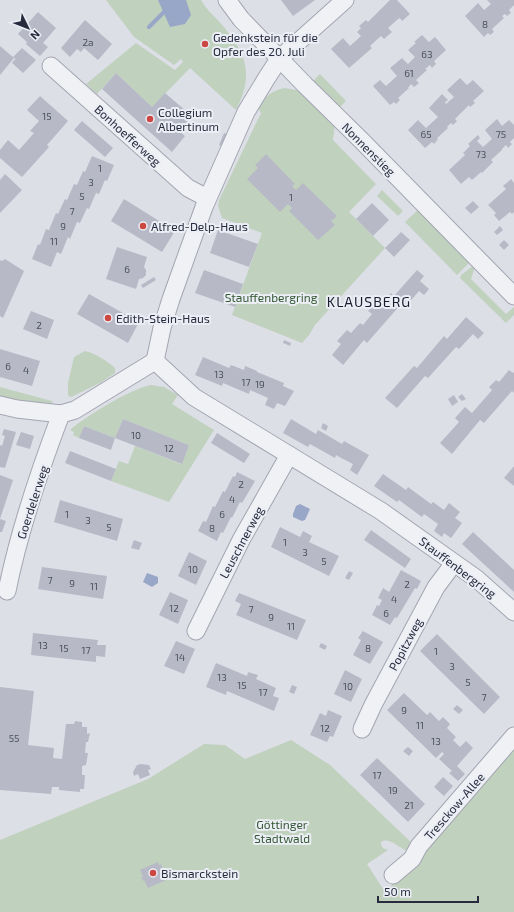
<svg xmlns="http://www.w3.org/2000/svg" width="514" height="912" viewBox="0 0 514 912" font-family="'Exo 2',sans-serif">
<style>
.green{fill:#c0d1be}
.water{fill:#98a6c7}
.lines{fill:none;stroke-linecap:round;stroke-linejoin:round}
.stream{stroke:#98a6c7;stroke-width:4}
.building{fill:#b7bac6}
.minor-casing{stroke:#a3a5b1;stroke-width:19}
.minor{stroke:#f0f1f5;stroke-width:17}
.poi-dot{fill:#cc4642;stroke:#eceef5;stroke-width:1.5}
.labels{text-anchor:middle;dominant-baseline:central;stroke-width:4;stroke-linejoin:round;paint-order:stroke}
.number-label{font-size:10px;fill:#4b4f5f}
.poi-label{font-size:12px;fill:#272b3d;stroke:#eceef5;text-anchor:start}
.street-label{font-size:12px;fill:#272b3d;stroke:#eceef5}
.park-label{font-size:12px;fill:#355934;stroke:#eceef5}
.quarter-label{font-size:14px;letter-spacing:1px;fill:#191c2e;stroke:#eceef5}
</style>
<rect width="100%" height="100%" fill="#dddfe7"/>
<!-- green -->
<g class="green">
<path d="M106,0H201C206,10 216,17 223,26C247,54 254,76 236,110L190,68L152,107L116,73L97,94L86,84L136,43L175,70L183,62L181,59L174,65L134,37Z"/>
<polygon points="320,74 346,101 339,108 312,82"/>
<path d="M284,88L297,90L303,94L335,125L333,140L376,184L349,212L385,248L315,325L309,335L302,343L232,315L262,233L222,218L218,206L219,200L258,119L261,114L258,106C265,96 272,91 284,88Z"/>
<polygon points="382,190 403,211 398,216 377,196"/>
<polygon points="419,209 471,261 457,275 405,222"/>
<polygon points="474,265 475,267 471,279 506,314 514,307 514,315 506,323 460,278 461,275"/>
<path d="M85,351C95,353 107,361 115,368V373L100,383L71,397L68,395V383L74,357Z"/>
<path d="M151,385L164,387L178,395L172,404L214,430L169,502L111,481L119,461L128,464L135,446L181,464L189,445L123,419L115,438L84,426L79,438L73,435L74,432L70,430C86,416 130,389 151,385Z"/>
<polygon points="0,387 52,401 53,403 21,402 0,397"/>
<path d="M291,740L330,765L414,845L409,851C400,850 390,836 381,842V845L383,848L388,850L367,864L385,892L411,865L514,742V912H0V840L148,779L204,744L225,745L245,759Z"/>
</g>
<!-- water -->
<g class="water">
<polygon points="158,0 186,0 191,15 185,24 170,27"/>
<polygon points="300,504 310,509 305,520 302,521 293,517 293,514 296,506"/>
<polygon points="147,573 158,577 158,583 152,587 143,582"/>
</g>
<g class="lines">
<!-- stream -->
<polyline class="stream" points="149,27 171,5 174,0"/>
</g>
<!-- building -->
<g class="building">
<polygon points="281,0 315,0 293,16"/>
<polygon points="390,0 397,0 410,14 402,21 400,18 398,19 388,28 392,32 384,39 381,36 370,46 372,48 349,68 331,49 343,38 350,46 361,36 357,32 361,28 359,26 366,20 368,22"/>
<polygon points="487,0 514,0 514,5 509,10 511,13 507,16 505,14 502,16 504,18 492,29 494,32 490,35 488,33 484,37 465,16 478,3 484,10 491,4"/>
<polygon points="38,12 56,28 43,43 48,47 40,56 26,44 27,42 18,34"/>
<polygon points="85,20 112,44 98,60 84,48 81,52 77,49 70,57 61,48"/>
<polygon points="422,35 429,42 435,37 446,50 434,61 436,64 432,68 430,65 425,69 427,70 416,80 419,83 414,87 411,84 408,88 409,88 398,98 400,100 396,104 394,102 390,105 373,86 380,80 386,86 397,76 390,68 402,58 408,64 415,57 408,50 416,43 414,42"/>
<polygon points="0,46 14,58 0,75"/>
<polygon points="22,48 36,60 23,73 12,63 15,59 17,60 13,57"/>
<polygon points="116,73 152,107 165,93 192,116 179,131 185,136 172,152 102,89"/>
<polygon points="460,78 467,85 473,80 484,91 473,101 475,103 470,107 469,105 455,119 457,121 453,125 451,123 447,127 448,128 437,138 438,139 434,144 432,142 425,148 408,130 418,120 426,128 438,117 429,108 442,94 448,100 445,102 446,104 454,97 447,90"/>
<polygon points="40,96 68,121 47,145 49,147 22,177 0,158 0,150 8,140 19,150 34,133 30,131 39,121 27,110"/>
<polygon points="497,119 502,126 509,120 514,125 514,138 510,142 512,144 508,148 506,145 502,149 502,150 491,160 493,162 482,173 481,172 472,180 469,177 461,184 449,170 465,155 463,153 470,146 468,144 478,135 480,138 477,141 483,147 492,139 485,130"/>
<polygon points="82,121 113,148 105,157 74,130"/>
<polygon points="224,133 227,134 222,146 219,145"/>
<polygon points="266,154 295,184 292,186 296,190 303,183 337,216 331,221 335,225 318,240 289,211 292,208 288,204 280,212 247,179 258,168 255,165"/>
<polygon points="92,156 114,165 107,181 105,180 99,194 96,193 89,209 87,208 80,223 77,222 70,239 68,237 61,254 57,252 51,267 32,259 38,244 40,245 46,229 49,230 56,213 58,214 65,199 67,200 74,184 77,185 83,171 85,172"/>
<polygon points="5,174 22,190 0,213 0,180"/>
<polygon points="511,179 514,183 514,212 512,214 510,212 499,221 494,215 496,213 488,205 506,189 503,186"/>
<polygon points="124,199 175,231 162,252 111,221"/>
<polygon points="473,201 479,207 471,214 465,208"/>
<polygon points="372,203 389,220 373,236 356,219"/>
<polygon points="500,226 503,230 497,235 494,232"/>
<polygon points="218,230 258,244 249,267 210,253"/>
<polygon points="401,232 410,240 394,257 385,248"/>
<polygon points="504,240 509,245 504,250 499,245"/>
<polygon points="117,247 147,257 144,267 146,270 146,275 143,278 139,279 136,289 106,279"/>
<polygon points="5,259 24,271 3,318 0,316 0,260 2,261"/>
<polygon points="204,270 243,284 235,307 195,293"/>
<polygon points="417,270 424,276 420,281 429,289 424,295 419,291 406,306 402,303 367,343 364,340 343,365 332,355 341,344 337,341 347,330 351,333 360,323 363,325 372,314 368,311 377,301 381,304 391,293 394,296"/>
<polygon points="154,277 156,280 143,288 141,285"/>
<polygon points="89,294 139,322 128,343 77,314"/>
<polygon points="31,311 54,320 47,339 23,329"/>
<polygon points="466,317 484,333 478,339 473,334 459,349 456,347 428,378 425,376 397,408 385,398 414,366 417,368 444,336 447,339"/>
<polygon points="284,340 291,343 290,346 283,343"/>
<polygon points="0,349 40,361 32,386 0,377"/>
<polygon points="203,357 229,368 231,365 244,370 245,366 257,371 257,372 284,383 283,386 294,391 285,406 277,403 274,409 265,405 268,398 250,390 249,394 223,383 222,386 195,375"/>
<polygon points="509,370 513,373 514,372 514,393 512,391 484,423 480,420 452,454 440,443 459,422 455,418 465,407 472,413 492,390 489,387 496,380 499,382"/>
<polygon points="462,394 466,399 462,401 458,397"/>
<polygon points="454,395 458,402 452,406 448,399"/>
<polygon points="123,419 189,445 182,464 115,438 111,450 79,438 84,426 115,438"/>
<polygon points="291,419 316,434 318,430 342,444 344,441 369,455 357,475 350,470 353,464 341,458 336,455 335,458 310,444 308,447 283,433"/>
<polygon points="323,423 328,426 326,431 321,428"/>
<polygon points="4,429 16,432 5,468 0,467 0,445 2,446 5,436 2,435"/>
<polygon points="21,432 34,436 30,449 16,445"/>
<polygon points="217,433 250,454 244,463 211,443"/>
<polygon points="70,451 116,469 111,481 65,463"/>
<polygon points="514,466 514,486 504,478"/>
<polygon points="237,472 255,481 242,503 240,502 232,518 231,517 223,533 221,532 217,541 198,531 203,521 206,522 213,506 215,507 223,491 225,492 233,476 235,477"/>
<polygon points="383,474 406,490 408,487 431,504 433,502 444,510 449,503 460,512 455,518 462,523 451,538 444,533 442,537 434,531 438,524 424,514 422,517 399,500 397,502 374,486"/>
<polygon points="0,475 13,480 0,519 6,521 2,532 0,532"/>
<polygon points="60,500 123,519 117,541 54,522"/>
<polygon points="280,527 300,537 303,531 312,536 309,542 339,556 329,576 271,547"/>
<polygon points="371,530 411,559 405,568 364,540"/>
<polygon points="473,532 514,570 514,592 462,544"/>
<polygon points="134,540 142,543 139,550 131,548"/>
<polygon points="189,552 207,561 196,585 178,576"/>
<polygon points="42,567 107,576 103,599 38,589"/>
<polygon points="401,570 421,581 417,589 415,588 397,618 395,617 390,625 372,615 377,605 379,606 382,600 378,598 383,588 389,592"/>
<polygon points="349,571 353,573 349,580 345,578"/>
<polygon points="170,592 188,600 178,624 159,615"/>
<polygon points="239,593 306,620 297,640 236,615 241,604 235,601"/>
<polygon points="363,631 383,642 370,664 353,655 361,640 358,638"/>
<polygon points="33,633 98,640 97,645 106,645 105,657 96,656 96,662 31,655"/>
<polygon points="437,634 500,697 484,714 420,651"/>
<polygon points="176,641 195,649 184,674 164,666"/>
<polygon points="321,643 327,646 325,650 319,647"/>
<polygon points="216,663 247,676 248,672 258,675 256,679 276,688 273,696 279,698 274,711 227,691 226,695 206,687"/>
<polygon points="345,670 362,679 351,702 334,694"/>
<polygon points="292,685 297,687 294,694 289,692"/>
<polygon points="0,687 34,691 28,745 54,748 53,758 62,759 66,724 74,724 75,721 82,722 82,727 87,727 87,734 90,733 88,742 86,742 85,753 88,753 86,765 82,766 82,775 85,775 84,789 80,789 80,792 59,790 59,787 52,787 51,794 0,790"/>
<polygon points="404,693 427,715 430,712 439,721 443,717 450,724 447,728 456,737 453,740 460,747 466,741 473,748 457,766 465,774 458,781 449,773 452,771 439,759 444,754 442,752 436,758 387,710"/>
<polygon points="457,705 463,710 459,714 453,709"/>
<polygon points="328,710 342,716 333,737 330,736 327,742 310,735 320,713 326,716"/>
<polygon points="408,747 413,751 409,756 403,751"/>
<polygon points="377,758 425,804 408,822 360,775"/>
<polygon points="141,764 149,765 151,769 148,770 150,775 140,779 138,774 134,776 133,772 137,765"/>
<polygon points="443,777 453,786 444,796 434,787"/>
<polygon points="158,862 159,865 161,864 166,877 165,878 166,880 148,888 144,880 143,881 141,877 143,877 140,870"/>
</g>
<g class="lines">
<!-- minor casing -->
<g class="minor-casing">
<g id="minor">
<polyline points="227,0 241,19 305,85 362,141 514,296"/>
<polyline points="51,66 188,188 207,198"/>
<polyline points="155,361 194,397 381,511 477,579 514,612"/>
<polyline points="155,361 162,328 171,299 204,207 246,112 266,79 279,59 345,0"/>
<polyline points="0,405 17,409 61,414 75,410 155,361"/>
<path d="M7,591C19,531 39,472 61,414"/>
<polyline points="196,631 241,540 289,455"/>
<polyline points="362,729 373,705 436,587 454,563"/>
<polyline points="393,875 412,859 419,846 514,736"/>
</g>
</g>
<!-- minor -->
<use href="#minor" class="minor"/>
</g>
<!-- markers -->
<g class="poi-dot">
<circle cx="205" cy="44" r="4"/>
<circle cx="150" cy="119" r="4"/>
<circle cx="143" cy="226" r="4"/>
<circle cx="108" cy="318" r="4"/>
<circle cx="153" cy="873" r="4"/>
</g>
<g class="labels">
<!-- number labels -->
<g class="number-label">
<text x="485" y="24">8</text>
<text x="88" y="42">2a</text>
<text x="427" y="54">63</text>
<text x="409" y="73">61</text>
<text x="47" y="116">15</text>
<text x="426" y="134">65</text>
<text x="501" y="134">75</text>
<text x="481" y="154">73</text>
<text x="100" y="168">1</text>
<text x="91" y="182">3</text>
<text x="82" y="196">5</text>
<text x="291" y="197">1</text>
<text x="72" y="211">7</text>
<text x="63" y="226">9</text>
<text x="54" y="241">11</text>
<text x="127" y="269">6</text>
<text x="39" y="325">2</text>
<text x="8" y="366">6</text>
<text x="26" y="370">4</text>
<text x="219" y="374">13</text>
<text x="246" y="382">17</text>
<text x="260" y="384">19</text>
<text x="136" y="435">10</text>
<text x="169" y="448">12</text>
<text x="241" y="484">2</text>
<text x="232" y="499">4</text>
<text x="67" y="514">1</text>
<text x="222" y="514">6</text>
<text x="88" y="520">3</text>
<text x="109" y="527">5</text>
<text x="212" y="528">8</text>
<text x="285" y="542">1</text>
<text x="305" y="552">3</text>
<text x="324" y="561">5</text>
<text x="193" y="569">10</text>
<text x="50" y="580">7</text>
<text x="72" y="583">9</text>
<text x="407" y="584">2</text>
<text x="94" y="586">11</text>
<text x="394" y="599">4</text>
<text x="174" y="608">12</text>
<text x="251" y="609">7</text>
<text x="386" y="613">6</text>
<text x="271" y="617">9</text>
<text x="291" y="626">11</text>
<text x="43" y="645">13</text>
<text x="64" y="648">15</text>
<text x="368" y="648">8</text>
<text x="86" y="650">17</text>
<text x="436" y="651">1</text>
<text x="180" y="657">14</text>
<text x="452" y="666">3</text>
<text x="222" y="677">13</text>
<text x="468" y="682">5</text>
<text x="242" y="685">15</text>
<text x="348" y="686">10</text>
<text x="263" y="692">17</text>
<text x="484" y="697">7</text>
<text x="404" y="710">9</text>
<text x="420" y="725">11</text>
<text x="325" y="728">12</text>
<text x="14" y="738">55</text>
<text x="436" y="741">13</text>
<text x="377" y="775">17</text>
<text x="393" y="790">19</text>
<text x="409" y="805">21</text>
</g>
<!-- poi labels -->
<g class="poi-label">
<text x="213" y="37">Gedenkstein für die<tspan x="213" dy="14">Opfer des 20. Juli</tspan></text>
<text x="158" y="112">Collegium<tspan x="158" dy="14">Albertinum</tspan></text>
<text x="151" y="226">Alfred-Delp-Haus</text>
<text x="116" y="318">Edith-Stein-Haus</text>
<text x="161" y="873">Bismarckstein</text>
</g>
<!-- street labels -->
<g class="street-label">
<text transform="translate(128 135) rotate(42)">Bonhoefferweg</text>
<text transform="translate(369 149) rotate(45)">Nonnenstieg</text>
<text transform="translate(32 502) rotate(-72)">Goerdelerweg</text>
<text transform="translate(241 542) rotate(-62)">Leuschnerweg</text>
<text transform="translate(458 567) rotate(37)">Stauffenbergring</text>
<text transform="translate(405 644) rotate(-62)">Popitzweg</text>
<text transform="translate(454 806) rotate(-49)">Tresckow-Allee</text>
</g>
<!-- park labels -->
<g class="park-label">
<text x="271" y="297">Stauffenbergring</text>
<text x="282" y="824">Göttinger<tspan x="282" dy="14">Stadtwald</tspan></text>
</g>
<!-- quarter labels -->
<g class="quarter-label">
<text x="369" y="301">KLAUSBERG</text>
</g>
</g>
<!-- north arrow -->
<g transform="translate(28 28) rotate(133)" stroke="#eceef5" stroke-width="3" paint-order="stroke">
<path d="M0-3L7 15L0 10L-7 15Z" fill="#272b3d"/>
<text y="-6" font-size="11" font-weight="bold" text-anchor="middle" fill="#272b3d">N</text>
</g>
<!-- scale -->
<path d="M378 896v6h100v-6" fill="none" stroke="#272b3d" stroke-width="2"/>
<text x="384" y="896" font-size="12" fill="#272b3d" stroke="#eceef5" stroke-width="3" paint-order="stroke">50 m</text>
</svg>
